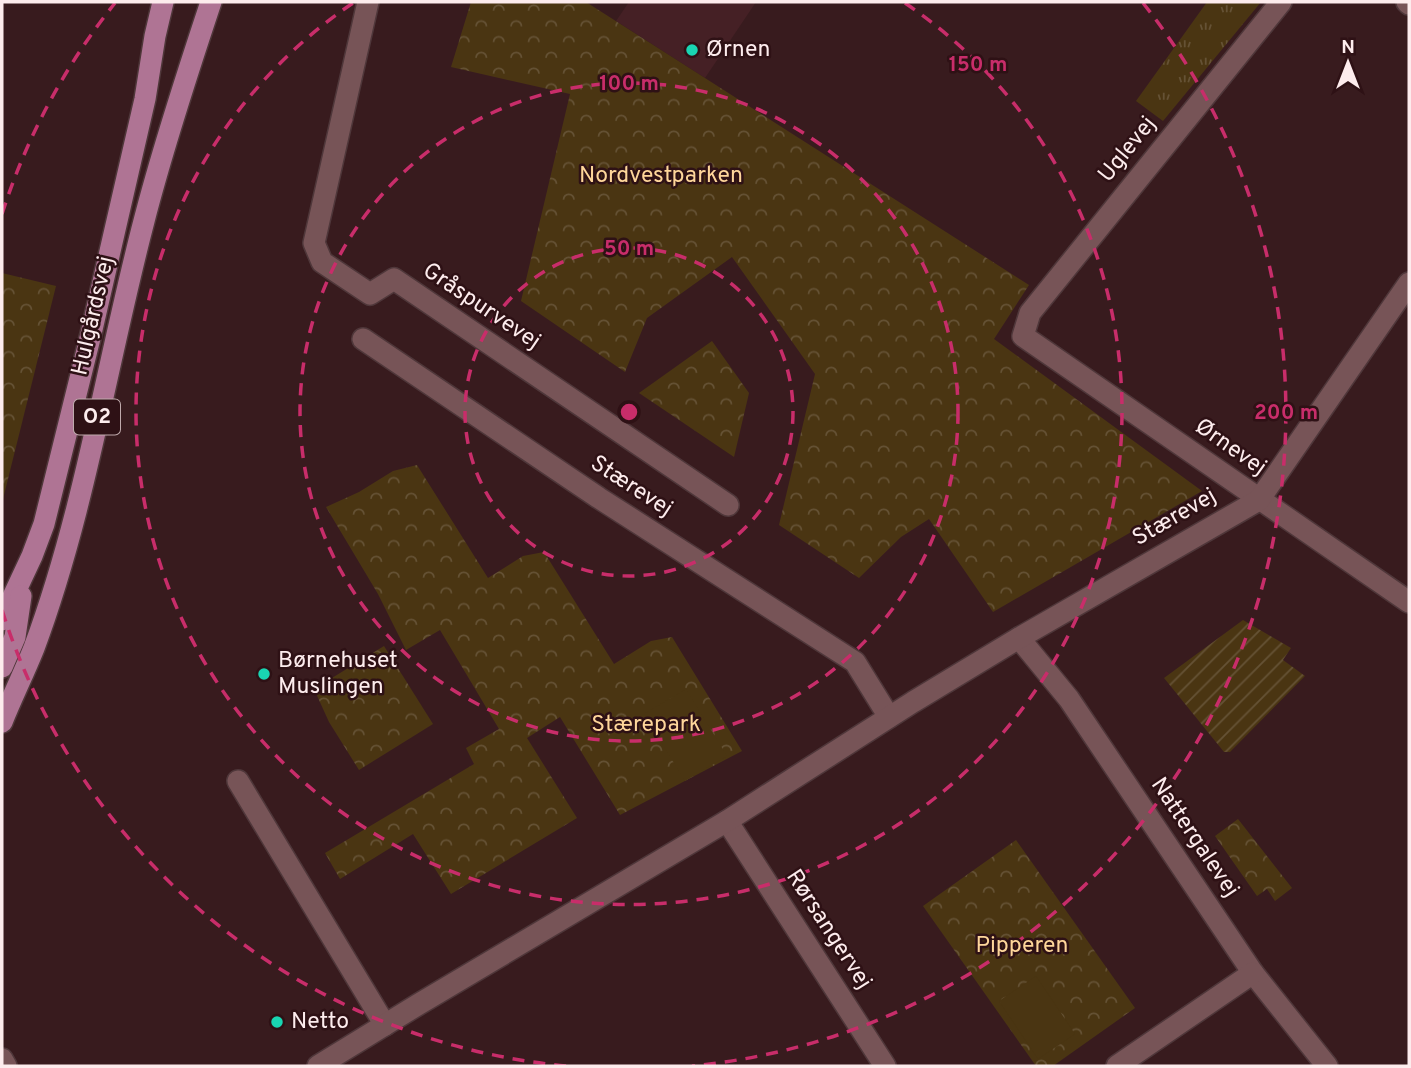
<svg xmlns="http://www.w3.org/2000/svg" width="1411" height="1068" viewBox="0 0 1411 1068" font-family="Overpass,sans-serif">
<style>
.built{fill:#452025}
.grass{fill:url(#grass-tufts)}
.park{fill:url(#park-crowns)}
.garden{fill:url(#garden-furrows)}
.pitch{fill:#4a3512}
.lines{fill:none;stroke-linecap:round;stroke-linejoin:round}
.street-casing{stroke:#4f373a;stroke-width:24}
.secondary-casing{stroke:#4f373a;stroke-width:24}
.primary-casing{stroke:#4f373a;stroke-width:24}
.street{stroke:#775457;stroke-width:21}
.secondary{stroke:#775457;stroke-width:21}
.primary{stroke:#af7494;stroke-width:21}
.ring{fill:none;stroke:#c82d6a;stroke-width:3.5;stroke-dasharray:12 9}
.poi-dot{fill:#19d5b2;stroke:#2e1115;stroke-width:2.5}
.labels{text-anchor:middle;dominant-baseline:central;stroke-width:5;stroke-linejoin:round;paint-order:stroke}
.shield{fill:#2e1115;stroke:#bfaaac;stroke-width:2}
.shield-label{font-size:21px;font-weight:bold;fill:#fdeced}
.poi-label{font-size:23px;fill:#fdeced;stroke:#2e1115;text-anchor:start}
.street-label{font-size:23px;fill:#fdeced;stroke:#2e1115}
.park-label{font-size:23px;fill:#fed69a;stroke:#2e1115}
.centre{fill:#c82d6a;stroke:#2e1115;stroke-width:3.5}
.ring-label{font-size:21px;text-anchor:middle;font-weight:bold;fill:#c82d6a;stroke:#2e1115;stroke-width:5;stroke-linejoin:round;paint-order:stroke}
</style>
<defs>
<pattern id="grass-tufts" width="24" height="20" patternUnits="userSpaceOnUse" patternTransform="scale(1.75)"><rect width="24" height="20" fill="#4a3512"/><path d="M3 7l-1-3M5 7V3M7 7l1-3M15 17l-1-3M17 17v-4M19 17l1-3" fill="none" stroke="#655235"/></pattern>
<pattern id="park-crowns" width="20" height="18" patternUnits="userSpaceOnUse" patternTransform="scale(1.75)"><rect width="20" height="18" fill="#4a3512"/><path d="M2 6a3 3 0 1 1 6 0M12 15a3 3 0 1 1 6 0" fill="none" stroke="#655235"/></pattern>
<pattern id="garden-furrows" width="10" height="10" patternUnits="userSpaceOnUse" patternTransform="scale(1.75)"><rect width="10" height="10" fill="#4a3512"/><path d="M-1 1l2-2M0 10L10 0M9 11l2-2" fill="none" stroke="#655235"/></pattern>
</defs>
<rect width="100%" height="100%" fill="#381b1e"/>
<!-- built -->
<polygon class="built" points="629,2 756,2 705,78 616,21"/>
<!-- grass -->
<polygon class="grass" points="1207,2 1261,2 1163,121 1136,101"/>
<!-- park -->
<g class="park">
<polygon points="471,2 586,2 1029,285 994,339 1202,491 993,612 929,519 901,537 859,578 779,525 815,374 732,257 647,318 625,372 521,301 570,94 451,67"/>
<polygon points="2,273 56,286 2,503"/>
<polygon points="712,341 749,393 734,457 639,393"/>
<polygon points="417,465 488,578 523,556 544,552 614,664 651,641 672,637 742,751 620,815 560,717 527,738 577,818 451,894 413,834 340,879 325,853 474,764 466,748 499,729 440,630 406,650 378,594 326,507 359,492 393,471"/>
<polygon points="384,646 433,724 359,770 329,722 314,689"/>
<polygon points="1238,819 1292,888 1275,901 1267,889 1257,896 1215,836"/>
<polygon points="1016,840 1135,1008 1053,1066 1036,1066 923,906"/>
</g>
<!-- garden -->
<polygon class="garden" points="1243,620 1291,648 1283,660 1305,676 1230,752 1224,752 1164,678"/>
<!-- pitch -->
<g class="pitch">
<polygon points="686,689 727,756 685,781 644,714"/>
<polygon points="1036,976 1075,1034 1038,1059 999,1001"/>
</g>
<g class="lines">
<!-- street casing -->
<g class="street-casing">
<g id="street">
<polyline points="368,2 314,243 322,262 370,294 394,279 728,505"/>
<polyline points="1281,2 1030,313 1023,336 1409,602"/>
<polyline points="363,339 599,498 855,662 889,717"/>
<polyline points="1019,638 1069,699 1253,973 1327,1066"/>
<polyline points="238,781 385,1025"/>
<polyline points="727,821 885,1066"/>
<polyline points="318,1066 419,1004 727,821 913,702 1019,638 1259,500 1409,283"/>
<polyline points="1117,1066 1253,973"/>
</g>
</g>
<!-- secondary casing -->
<g class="secondary-casing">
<g id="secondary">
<polyline points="1407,2 1409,4"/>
<polyline points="2,1059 6,1066"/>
</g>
</g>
<!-- primary casing -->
<g class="primary-casing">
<g id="primary">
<polyline points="2,620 32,556 44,524 91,334 145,99 155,36 163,2"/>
<polyline points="2,667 15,637 21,596"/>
<path d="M2,722C12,697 24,673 34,648C85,511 107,362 144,221C163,147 187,74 211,2"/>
</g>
</g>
<!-- street -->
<use href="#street" class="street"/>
<!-- secondary -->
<use href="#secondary" class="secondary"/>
<!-- primary -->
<use href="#primary" class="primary"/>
</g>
<!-- distance rings -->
<g class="ring">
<circle cx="629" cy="412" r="164"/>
<circle cx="629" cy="412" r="329"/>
<path d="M905 3A493 493 0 1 1 353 3"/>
<path d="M566 1066A657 657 0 0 1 2 610M2 214A657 657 0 0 1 115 3M1143 3A657 657 0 0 1 692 1066"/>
</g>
<!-- markers -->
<g class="poi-dot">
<circle cx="692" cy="50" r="7"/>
<circle cx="264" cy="674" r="7"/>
<circle cx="277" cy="1022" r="7"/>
</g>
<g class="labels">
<!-- shield labels -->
<rect class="shield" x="74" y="399.5" width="46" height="35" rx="5"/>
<g class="shield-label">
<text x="97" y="417">O2</text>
</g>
<!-- poi labels -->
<g class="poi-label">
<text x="706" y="50">Ørnen</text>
<text x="278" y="661">Børnehuset<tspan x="278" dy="26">Muslingen</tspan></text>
<text x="291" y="1022">Netto</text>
</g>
<!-- street labels -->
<g class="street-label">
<text transform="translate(1128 150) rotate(-51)">Uglevej</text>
<text transform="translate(481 307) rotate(34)">Gråspurvevej</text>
<text transform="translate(94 316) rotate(-77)">Hulgårdsvej</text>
<text transform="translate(1230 448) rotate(35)">Ørnevej</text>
<text transform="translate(631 487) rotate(33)">Stærevej</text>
<text transform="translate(1175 518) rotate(-30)">Stærevej</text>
<text transform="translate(1194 838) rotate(56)">Nattergalevej</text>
<text transform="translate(828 930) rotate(57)">Rørsangervej</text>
</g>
<!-- park labels -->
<g class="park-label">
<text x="661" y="176">Nordvestparken</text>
<text x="646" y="725">Stærepark</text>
<text x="1022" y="946">Pipperen</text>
</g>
</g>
<circle cx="629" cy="412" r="10" class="centre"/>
<g class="ring-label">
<text x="978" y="71">150 m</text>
<text x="629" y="90">100 m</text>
<text x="629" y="255">50 m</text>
<text x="1286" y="419">200 m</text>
</g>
<!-- border -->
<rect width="1411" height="1068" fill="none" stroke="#fdeced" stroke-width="7"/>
<!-- north arrow -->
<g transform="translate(1348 63)" stroke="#2e1115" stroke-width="5" paint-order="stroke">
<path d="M0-5L12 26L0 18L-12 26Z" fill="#fdeced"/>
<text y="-10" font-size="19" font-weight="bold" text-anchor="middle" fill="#fdeced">N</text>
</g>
</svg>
